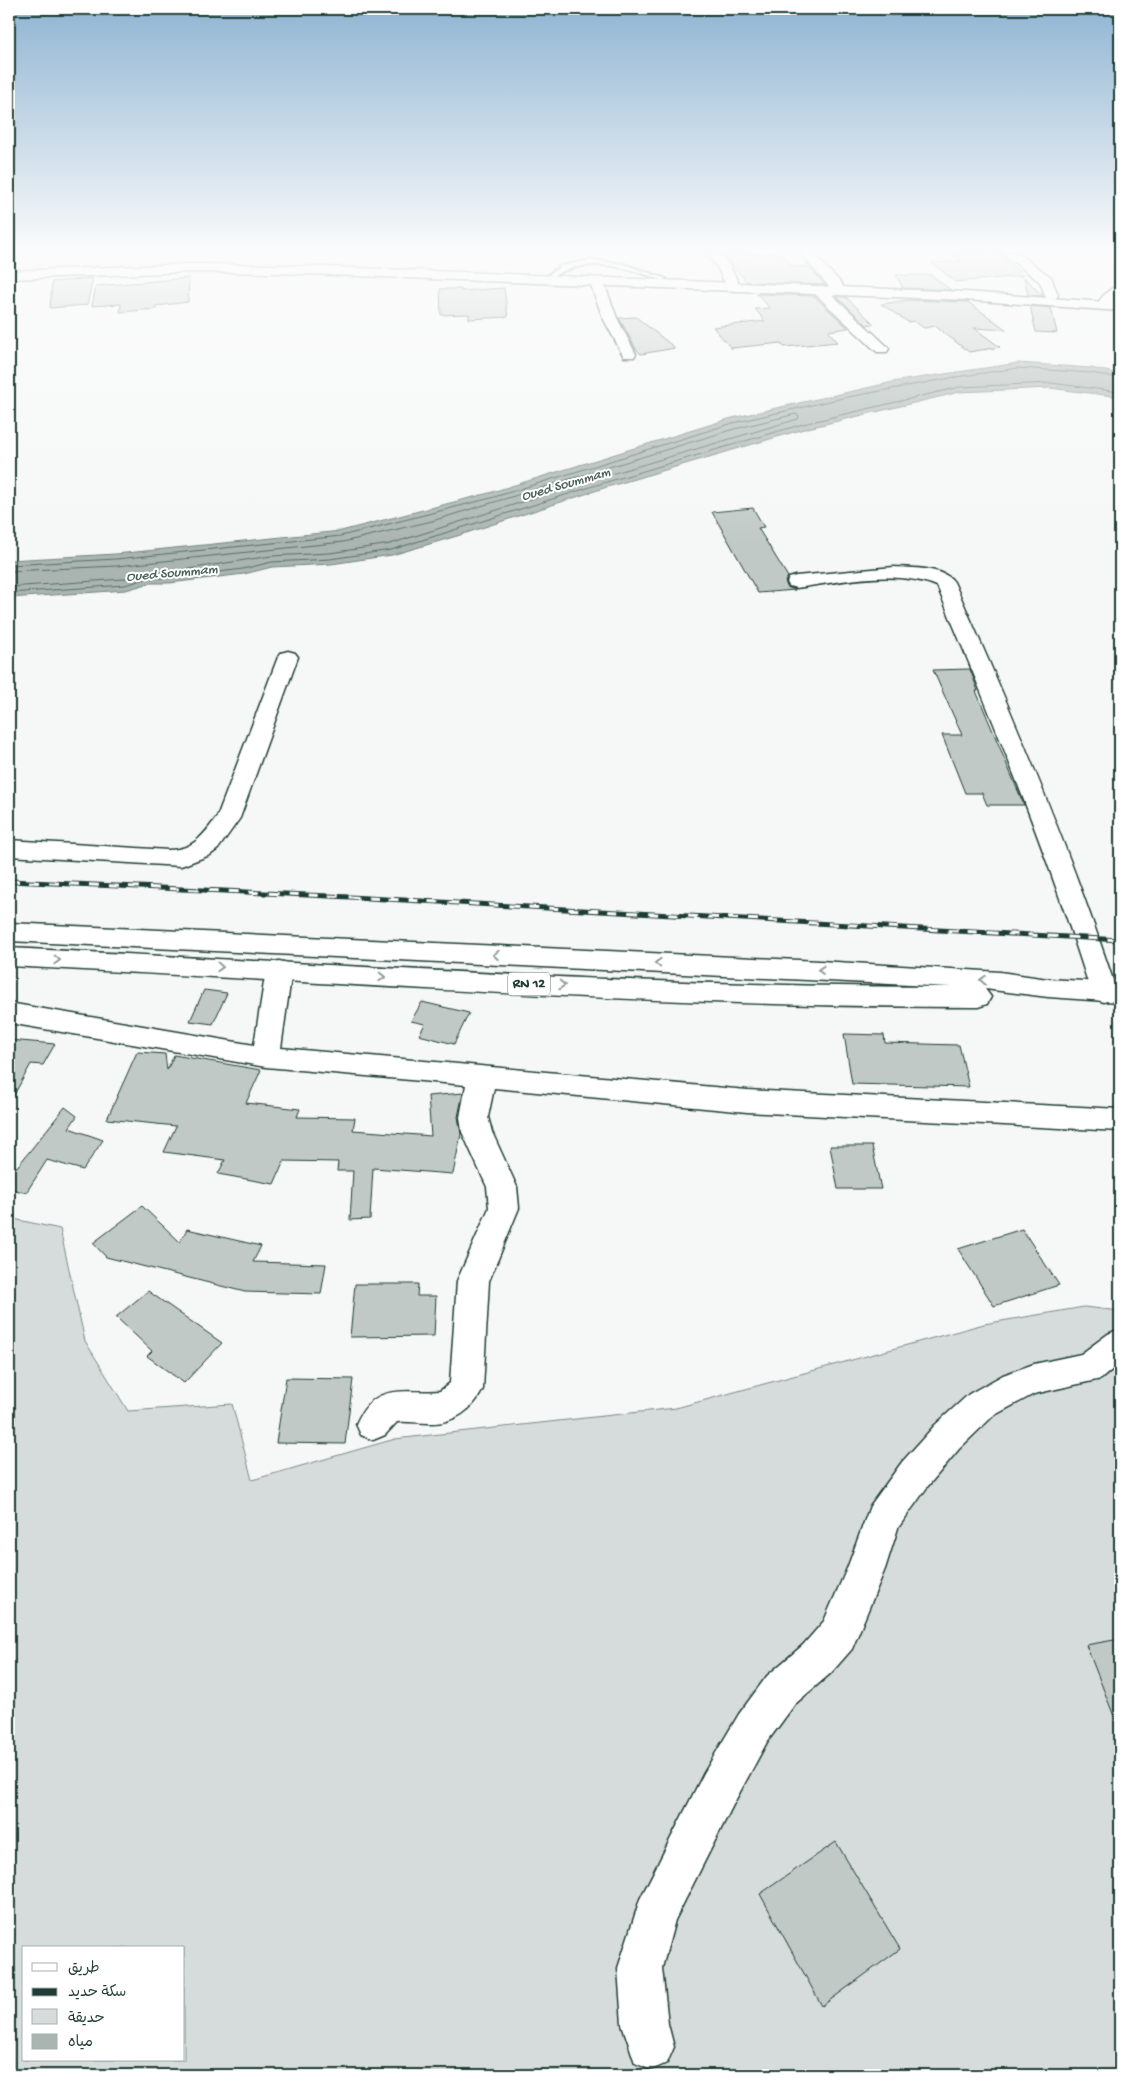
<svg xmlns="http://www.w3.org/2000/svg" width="1129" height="2084" viewBox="0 0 1129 2084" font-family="'Gochi Hand','Playpen Sans Arabic',sans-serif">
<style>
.green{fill:#d6dcdb;stroke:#7a8c88;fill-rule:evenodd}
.water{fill:#aab5b1;stroke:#72857f}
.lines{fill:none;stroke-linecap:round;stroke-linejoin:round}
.shore{stroke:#576d66;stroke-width:1}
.building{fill:#c0c9c6;stroke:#1f3d34}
.service-casing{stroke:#1f3d34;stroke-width:4}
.minor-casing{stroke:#1f3d34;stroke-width:3}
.trunk-casing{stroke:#1f3d34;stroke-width:3}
.service{fill:#fff;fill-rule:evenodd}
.minor{fill:#fff;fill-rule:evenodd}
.trunk{fill:#fff;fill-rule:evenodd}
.rail-casing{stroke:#1f3d34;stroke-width:5}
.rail{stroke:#fff;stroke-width:3;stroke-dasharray:10;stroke-linecap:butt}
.oneway{stroke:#8f9e9a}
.labels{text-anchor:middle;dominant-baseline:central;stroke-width:4;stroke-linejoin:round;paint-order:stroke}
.far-water-label{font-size:14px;font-style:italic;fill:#49615a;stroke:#fff}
.shield{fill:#fff;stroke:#627771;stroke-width:1}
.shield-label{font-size:14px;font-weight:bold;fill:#1f3d34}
</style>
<rect width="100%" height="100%" fill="#f6f7f7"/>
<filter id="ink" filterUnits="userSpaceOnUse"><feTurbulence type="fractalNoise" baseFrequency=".02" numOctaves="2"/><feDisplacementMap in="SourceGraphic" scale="10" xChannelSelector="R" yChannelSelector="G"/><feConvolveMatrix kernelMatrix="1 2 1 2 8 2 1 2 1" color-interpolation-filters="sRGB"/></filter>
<g filter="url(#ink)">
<!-- green -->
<path class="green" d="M9,1218L60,1229L85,1341L128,1411L232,1404L252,1480L395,1439L676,1408L984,1324L1084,1307L1120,1311V2075H9ZM24,1948H184V2060H24Z"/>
<!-- water -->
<polygon class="water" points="1018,363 1091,368 1120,374 1120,397 1050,388 960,392 804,429 604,488 457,536 392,555 331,564 272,567 244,574 170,583 150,583 126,590 9,598 9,560 116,554 341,531 489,493 732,418 898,381"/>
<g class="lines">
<!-- shore -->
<g class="shore">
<polyline points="9,565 116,559 341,536 491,498 733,423 843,398 956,377 1018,368 1091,373 1120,378"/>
<polyline points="9,571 117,566 343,542 432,521 734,429 796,414 799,416 798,419 601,477 390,544 330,553 271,556 169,572 148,572 124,579 9,587"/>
<polyline points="9,593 125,585 149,578 170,578 243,569 272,562 330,559 391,550 603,483 803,424 960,387 1051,383 1120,392"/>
</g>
</g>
<!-- building -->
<g class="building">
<polygon points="748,252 751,255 780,253 793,267 808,266 825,285 747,282 723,254"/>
<polygon points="951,252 999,252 1023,276 956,282 932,263 962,261"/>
<polygon points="896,275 931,275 951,290 903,288"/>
<polygon points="1024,277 1043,296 1028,295"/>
<polygon points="93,278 87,305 50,308 52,282"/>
<polygon points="189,278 188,302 156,306 156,309 120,312 121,304 92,306 96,286"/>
<polygon points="504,288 508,317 469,319 469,314 441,315 440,289 461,289 461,291"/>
<polygon points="757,294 814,296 848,328 828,331 838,342 784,347 781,343 731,348 713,327 765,321 755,309 770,308"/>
<polygon points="837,297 846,297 874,324 867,325"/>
<polygon points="908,300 968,302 1007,330 974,328 1000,347 969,352 935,326 924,328 914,321 908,322 881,304"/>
<polygon points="1030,306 1051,308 1057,333 1036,332"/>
<polygon points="636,317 675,348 641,354 636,349 619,318"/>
<polygon points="753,508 764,527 758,528 788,577 785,581 787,587 795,590 758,593 712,512"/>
<polygon points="970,669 978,691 976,691 1024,805 987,805 982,793 965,793 942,735 962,735 933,670"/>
<polygon points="204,990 227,993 213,1024 190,1021"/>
<polygon points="422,1002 469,1013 454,1044 419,1035 425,1024 411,1021"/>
<polygon points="844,1034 884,1035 885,1043 959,1045 969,1087 852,1084"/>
<polygon points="9,1040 55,1044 43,1065 31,1064 9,1104"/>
<polygon points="137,1052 165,1054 167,1070 174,1055 261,1070 246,1103 300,1109 297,1117 355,1118 353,1130 431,1136 428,1096 463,1093 458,1117 461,1134 453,1174 373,1168 370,1219 350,1220 353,1171 337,1171 338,1162 284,1161 274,1184 218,1174 225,1160 164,1152 176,1126 107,1119"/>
<polygon points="65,1107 77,1116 69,1128 103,1140 83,1170 47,1160 26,1193 9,1188 9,1165 17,1167"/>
<polygon points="830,1146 872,1146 881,1189 838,1189"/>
<polygon points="142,1206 180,1242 187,1229 261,1246 253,1262 326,1264 321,1294 245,1292 106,1257 93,1243"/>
<polygon points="1022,1229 1059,1285 994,1306 958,1249"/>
<polygon points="355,1284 418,1284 417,1296 436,1296 434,1336 350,1337"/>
<polygon points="148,1291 222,1343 184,1383 147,1356 152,1351 116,1317"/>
<polygon points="286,1378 353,1379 345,1444 276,1443"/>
<polygon points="1120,1639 1120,1728 1119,1729 1086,1645"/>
<polygon points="836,1842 900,1949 822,2006 760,1894"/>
</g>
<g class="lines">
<!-- service casing -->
<g class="service-casing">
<path id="service" d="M592,260L624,264L666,279L661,280C625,266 589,256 553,276L548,275L561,266Z"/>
</g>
<!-- minor casing -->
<g class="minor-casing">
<g id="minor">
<polygon points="705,252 718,252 730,266 738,282 736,285 726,285 717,267"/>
<polygon points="799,252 812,252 841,283 843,286 841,289 831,289"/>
<polygon points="1001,252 1016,252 1051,277 1058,295 1056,298 1046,298 1040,282"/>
<polygon points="597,279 604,283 617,318 636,354 634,357 624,357 603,318 590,283"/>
<path d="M1120,285V296L1111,304H1101L1099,301C1104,294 1112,287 1120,285Z"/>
<polygon points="819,286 824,287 887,346 889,349 887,352 877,352 814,293 812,290"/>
<path d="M894,567C910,568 944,567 954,582C1014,716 1071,853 1117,992L1113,999L1104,1002L1095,999L1091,992C1048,854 993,719 937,586C894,569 840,582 796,588L789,586L787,582L789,578L796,576Z"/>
<path d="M288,651L295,653L298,657L240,818L218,849L210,855L181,866L9,856V840L168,850C193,850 203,836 217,817L278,657L281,653Z"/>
<path d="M279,961L288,963L292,970L281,1048L747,1090L1120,1109V1131L747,1112L494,1088L488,1117L492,1132L517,1187L519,1208L489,1281L483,1389C473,1410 453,1424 429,1423C418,1423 408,1421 397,1422L385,1435L373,1440L361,1435L356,1424C375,1381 403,1394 440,1391L450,1383L457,1281L489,1208L487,1187L462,1132L460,1117L466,1085L266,1067L9,1023V1003L254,1045L266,970L270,963Z"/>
<polygon points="1120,1329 1120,1363 1101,1379 1034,1394 993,1416 959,1449 928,1486 898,1528 885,1569 852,1649 831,1673 795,1704 767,1742 734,1803 675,1920 662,1968 668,2024 674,2047 667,2063 651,2070 635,2063 622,2024 618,1968 640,1899 704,1773 739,1714 767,1676 803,1645 824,1621 848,1566 870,1506 902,1462 935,1425 969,1394 1003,1375 1034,1364 1081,1354 1108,1334"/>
</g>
</g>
<!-- trunk casing -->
<g class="trunk-casing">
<g id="trunk">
<polygon points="190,264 278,265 966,292 1120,303 1120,311 966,300 278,273 190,272 9,279 9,271"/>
<path d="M9,923L820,961L1000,972L1048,979L1120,983V1002L1048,997L985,989L991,997L987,1004L978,1007C655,1007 332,982 9,966V948C323,963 637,987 951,987L9,941Z"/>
</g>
</g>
<!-- service -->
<use href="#service" class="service"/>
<!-- minor -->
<use href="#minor" class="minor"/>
<!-- trunk -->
<use href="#trunk" class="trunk"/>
<!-- rail casing -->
<g class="rail-casing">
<polyline id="rail" points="9,881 350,897 1120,940"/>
</g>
<!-- rail -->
<use href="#rail" class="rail"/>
</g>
<!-- one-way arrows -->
<defs><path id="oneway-chevron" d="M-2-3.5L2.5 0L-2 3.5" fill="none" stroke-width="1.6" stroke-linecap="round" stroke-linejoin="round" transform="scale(1.25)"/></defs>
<g class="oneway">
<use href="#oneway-chevron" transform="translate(496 955) rotate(-177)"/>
<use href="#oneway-chevron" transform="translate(57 960) rotate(3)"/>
<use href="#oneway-chevron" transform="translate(658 963) rotate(-177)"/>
<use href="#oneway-chevron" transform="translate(220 967) rotate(3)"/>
<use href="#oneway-chevron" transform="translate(821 970) rotate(-177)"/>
<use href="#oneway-chevron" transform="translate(382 977) rotate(2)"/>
<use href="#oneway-chevron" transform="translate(983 980) rotate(-177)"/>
<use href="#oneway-chevron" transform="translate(562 985) rotate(3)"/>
</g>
</g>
<!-- sky -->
<linearGradient id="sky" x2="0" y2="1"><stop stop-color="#8fb4d2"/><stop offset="0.46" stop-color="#fbfbfb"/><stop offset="1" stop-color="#fbfbfb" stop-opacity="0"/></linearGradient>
<rect width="1129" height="544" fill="url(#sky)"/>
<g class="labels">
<!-- far-water labels -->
<g class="far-water-label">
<text transform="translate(566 485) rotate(-16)">Oued Soummam</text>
<text transform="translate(172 574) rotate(-5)">Oued Soummam</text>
</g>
<!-- shield labels -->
<rect class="shield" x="508" y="972.5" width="42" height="23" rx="4"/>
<g class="shield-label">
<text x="529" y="984">RN 12</text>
</g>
</g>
<!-- margin -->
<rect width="1129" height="2084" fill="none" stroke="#fff" stroke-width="30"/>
<rect x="15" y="15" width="1099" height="2054" fill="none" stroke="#1f3d34" stroke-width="2" filter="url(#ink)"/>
<!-- legend -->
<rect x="22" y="1946" width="162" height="115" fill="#ffffff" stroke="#a5b1ae"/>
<rect x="32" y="1963" width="25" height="8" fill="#ffffff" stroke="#a5b1ae"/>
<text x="68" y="1972" font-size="15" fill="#1f3d34">طريق</text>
<rect x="32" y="1988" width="25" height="8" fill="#1f3d34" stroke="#a5b1ae"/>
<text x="68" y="1996" font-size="15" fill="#1f3d34">سكة حديد</text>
<rect x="32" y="2009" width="25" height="15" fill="#d6dcdb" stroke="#a5b1ae"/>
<text x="68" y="2022" font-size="15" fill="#1f3d34">حديقة</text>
<rect x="32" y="2034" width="25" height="15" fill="#aab5b1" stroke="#a5b1ae"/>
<text x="68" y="2046" font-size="15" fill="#1f3d34">مياه</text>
</svg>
